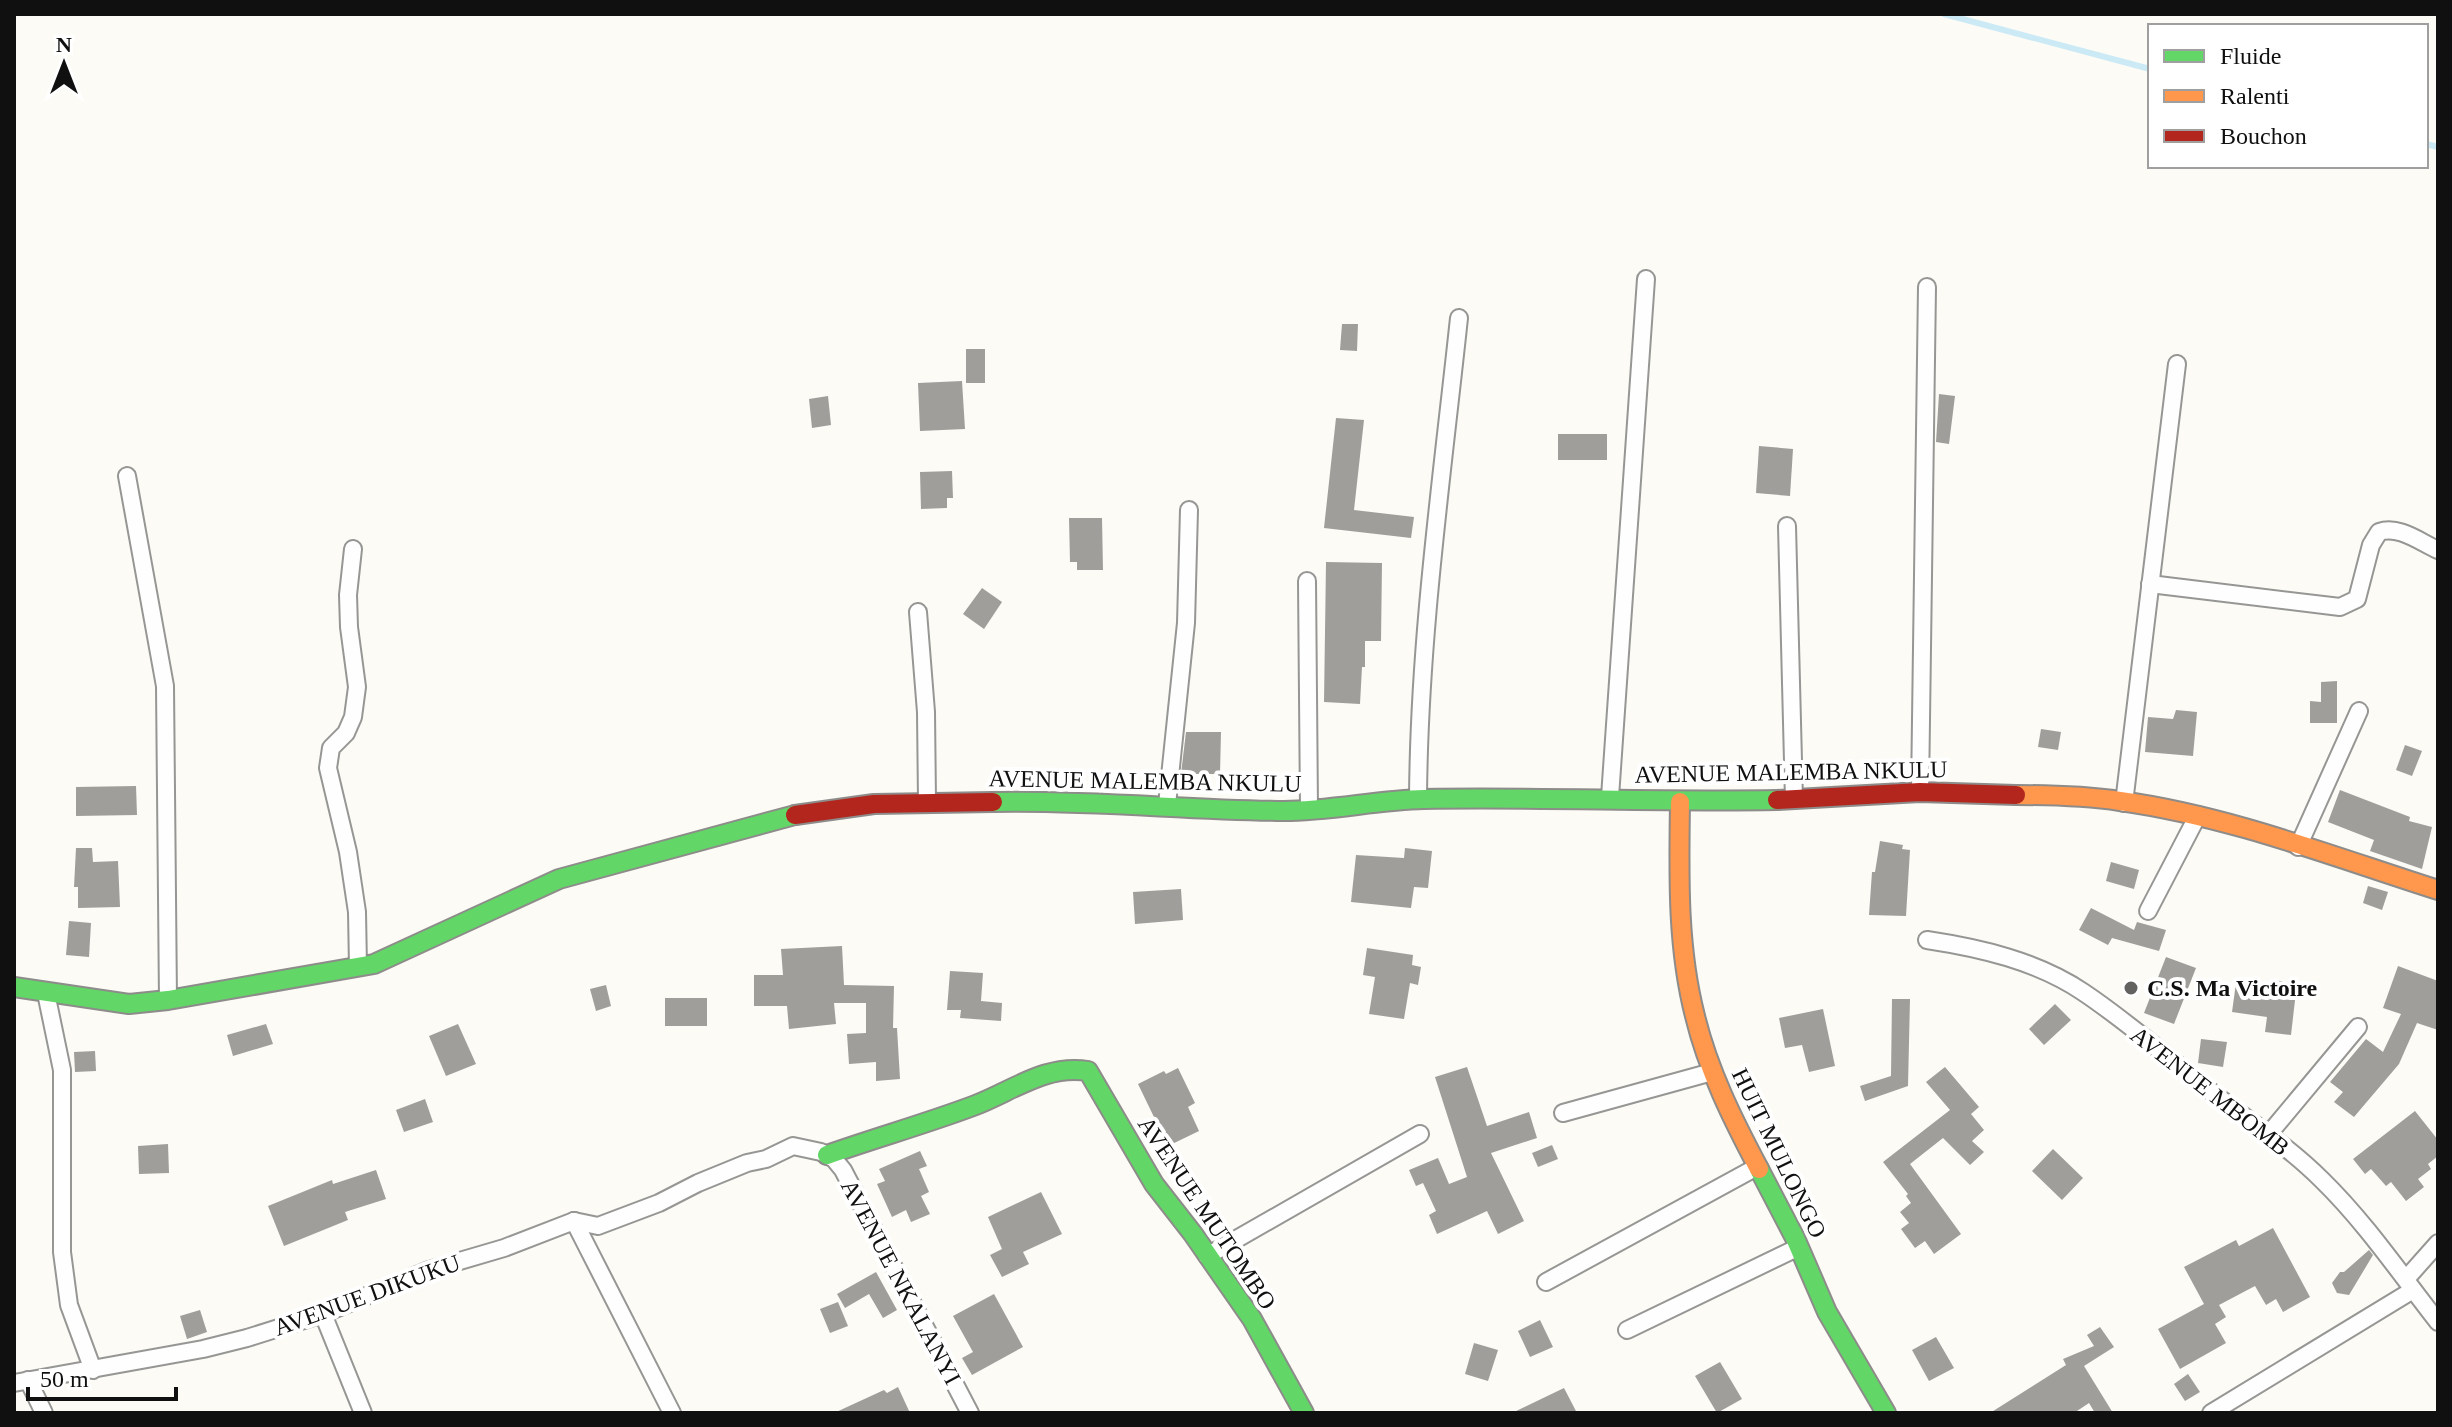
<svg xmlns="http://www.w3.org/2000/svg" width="2452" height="1427" viewBox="0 0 2452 1427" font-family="'Times New Roman',serif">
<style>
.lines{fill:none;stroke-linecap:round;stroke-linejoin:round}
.stream{stroke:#cceaf6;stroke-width:6}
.building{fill:#a09e9b}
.street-casing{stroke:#969694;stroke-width:20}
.fast-casing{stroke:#8d8c8a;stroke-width:22}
.slow-casing{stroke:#8d8c8a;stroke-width:22}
.jam-casing{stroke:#8d8c8a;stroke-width:22}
.street{stroke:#fffefe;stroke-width:16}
.fast{stroke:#63d668;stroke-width:18}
.slow{stroke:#ff974d;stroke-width:18}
.jam{stroke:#b3261e;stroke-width:18}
.poi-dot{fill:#636260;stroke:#fff;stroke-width:3}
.labels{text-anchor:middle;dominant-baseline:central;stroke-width:8;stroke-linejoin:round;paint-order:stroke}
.street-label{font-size:24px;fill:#101010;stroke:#fff}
.poi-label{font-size:24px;font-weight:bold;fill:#101010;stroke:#fff;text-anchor:start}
</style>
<rect width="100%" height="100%" fill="#fcfbf6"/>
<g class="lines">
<!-- stream -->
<g class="stream">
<polyline points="1944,14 2150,69"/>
<polyline points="2426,144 2438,147"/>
</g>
</g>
<!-- building -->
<g class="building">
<polygon points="1342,324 1358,324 1357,351 1340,350"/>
<rect x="966" y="349" width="19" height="34"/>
<polygon points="962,381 965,429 920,431 918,383"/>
<polygon points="1939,394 1955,396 1949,444 1936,442"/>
<polygon points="828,396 831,425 812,428 809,399"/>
<polygon points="1336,418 1364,420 1354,510 1414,517 1411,538 1324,528"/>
<rect x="1558" y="434" width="49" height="26"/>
<polygon points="1759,446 1793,449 1790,496 1756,493"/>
<polygon points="952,471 953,498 947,498 947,508 921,509 920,472"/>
<polygon points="1069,518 1102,518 1103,570 1077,570 1077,562 1070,562"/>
<polygon points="1326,562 1382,563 1381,641 1365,641 1365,667 1362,667 1360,704 1324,702"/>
<polygon points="982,588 1002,602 984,629 963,614"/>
<polygon points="2337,681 2337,723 2310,723 2310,701 2321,702 2321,682"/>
<polygon points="2176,710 2197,712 2193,756 2145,752 2148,717 2173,719"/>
<polygon points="2041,729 2061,732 2058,750 2038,747"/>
<polygon points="1186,732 1221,732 1220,774 1181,774"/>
<polygon points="2405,745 2422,751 2412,776 2396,770"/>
<polygon points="136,786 137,815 76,816 76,787"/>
<polygon points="2340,790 2410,817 2409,821 2432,827 2422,869 2370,851 2374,840 2328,822"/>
<polygon points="1880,841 1903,845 1902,849 1910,850 1906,916 1869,915 1872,872 1875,872"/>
<polygon points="76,848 92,848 93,862 118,861 120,907 78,908 78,887 74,887"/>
<polygon points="1405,848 1432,851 1428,888 1414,887 1411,908 1351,902 1356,855 1404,858"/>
<polygon points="2111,862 2139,870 2134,889 2106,881"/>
<polygon points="2368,886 2388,892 2382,910 2363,903"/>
<polygon points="1181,889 1183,920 1135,924 1133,892"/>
<polygon points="2091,908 2134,930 2137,922 2166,930 2159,951 2112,938 2108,945 2079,930"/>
<polygon points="69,921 91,923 89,957 66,955"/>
<polygon points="842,946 844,985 894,986 893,1028 897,1028 900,1079 876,1081 876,1062 849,1064 847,1034 866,1033 866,1003 834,1003 836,1024 789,1029 787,1006 754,1006 754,975 783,975 781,949"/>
<polygon points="1367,948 1413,955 1412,965 1421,967 1418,985 1410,983 1404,1019 1369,1014 1375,977 1363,975"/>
<polygon points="2166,957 2196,968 2174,1024 2144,1013"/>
<polygon points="2398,966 2438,981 2438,1030 2417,1023 2399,1064 2354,1117 2334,1102 2343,1092 2330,1082 2366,1039 2383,1052 2401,1014 2383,1008"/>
<polygon points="950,971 983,973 981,1001 1002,1003 1001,1021 960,1018 961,1010 947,1010"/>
<polygon points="2273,980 2297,983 2291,1035 2265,1032 2267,1017 2232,1012 2236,983 2272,988"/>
<polygon points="606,985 611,1006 596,1011 590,989"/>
<rect x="665" y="998" width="42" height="28"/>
<polygon points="1892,999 1910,999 1908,1086 1865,1101 1860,1086 1891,1076"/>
<polygon points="2055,1004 2071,1020 2044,1045 2029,1029"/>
<polygon points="1823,1009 1835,1066 1809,1072 1802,1045 1785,1048 1779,1018"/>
<polygon points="266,1024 273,1044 233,1056 227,1035"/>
<polygon points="458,1024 476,1064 446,1076 429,1036"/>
<polygon points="2201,1039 2227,1042 2223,1067 2198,1063"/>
<polygon points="95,1051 96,1071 75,1072 74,1052"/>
<polygon points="1467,1067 1487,1126 1529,1112 1537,1138 1491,1153 1524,1221 1498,1234 1487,1211 1437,1234 1429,1215 1436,1211 1423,1183 1416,1186 1409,1170 1438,1158 1449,1184 1467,1177 1435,1077"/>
<polygon points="1945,1067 1979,1107 1971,1114 1984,1130 1972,1141 1984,1152 1970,1165 1943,1138 1910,1164 1961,1234 1934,1254 1925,1241 1915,1248 1901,1229 1909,1223 1900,1212 1911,1203 1906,1196 1908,1194 1883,1162 1950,1110 1926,1082"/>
<polygon points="1178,1068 1195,1103 1188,1107 1199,1131 1168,1146 1138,1084 1164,1071 1166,1074"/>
<polygon points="425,1099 433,1122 404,1132 396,1110"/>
<polygon points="2415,1111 2438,1140 2438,1156 2428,1164 2431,1169 2418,1179 2424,1187 2406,1201 2391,1182 2386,1186 2371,1169 2365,1174 2353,1159"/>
<polygon points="168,1144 169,1173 139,1174 138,1146"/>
<polygon points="1552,1145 1558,1159 1538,1167 1532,1153"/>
<polygon points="2053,1149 2083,1178 2062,1200 2032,1171"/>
<polygon points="920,1151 927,1166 919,1169 929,1192 921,1196 930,1214 911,1222 906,1210 892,1217 877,1184 885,1181 879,1169"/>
<polygon points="376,1170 386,1199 345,1212 348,1220 284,1246 268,1206 332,1180 333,1184"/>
<polygon points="1041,1192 1062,1234 1023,1252 1029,1264 1002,1277 990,1255 1002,1249 988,1217"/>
<polygon points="2273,1228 2310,1297 2283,1312 2276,1299 2266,1305 2255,1286 2219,1305 2226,1317 2215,1324 2226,1343 2180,1369 2158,1329 2204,1304 2184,1267 2236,1240 2239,1246"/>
<polygon points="2369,1250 2373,1255 2349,1295 2337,1293 2332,1283 2340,1272 2344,1272"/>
<polygon points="876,1272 897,1310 883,1318 869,1294 845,1308 837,1294"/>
<polygon points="994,1294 1023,1347 972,1375 962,1358 973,1352 953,1316"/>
<polygon points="838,1302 848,1326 830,1333 820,1309"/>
<polygon points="200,1310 207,1332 187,1339 180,1316"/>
<polygon points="1540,1320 1553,1347 1530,1357 1518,1331"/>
<polygon points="2100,1327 2114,1347 2084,1366 2113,1413 2095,1413 2089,1403 2074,1413 1990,1413 2066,1365 2063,1359 2094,1346 2087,1335"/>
<polygon points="1936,1337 1954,1368 1929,1381 1912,1350"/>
<polygon points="1474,1343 1498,1350 1488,1381 1465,1374"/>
<polygon points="1720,1362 1742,1399 1717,1413 1695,1376"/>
<polygon points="2188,1374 2200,1392 2185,1401 2174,1384"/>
<polygon points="898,1387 910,1413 834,1413 884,1390 887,1393"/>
<polygon points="1564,1388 1577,1413 1512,1413"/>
</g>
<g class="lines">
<!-- street casing -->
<g class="street-casing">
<g id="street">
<polyline points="127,476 165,686 168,1000"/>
<polyline points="1787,526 1794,800"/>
<polyline points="353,549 348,595 349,627 357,687 353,717 346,733 331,748 328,768 348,852 357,912 358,967"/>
<polyline points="1307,581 1309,809"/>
<path d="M2150,584L2340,607L2357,599L2371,545L2379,532C2399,525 2420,542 2438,550"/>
<polyline points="918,612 926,712 927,801"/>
<polyline points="1920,792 1927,287"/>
<polyline points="1610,797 1646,279"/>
<path d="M1418,799C1419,638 1442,478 1459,318"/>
<polyline points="2124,803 2177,364"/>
<polyline points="1167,805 1186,623 1189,510"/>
<polyline points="2298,847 2359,711"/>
<polyline points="2148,911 2198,815"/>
<path d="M1927,940C1980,948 2037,961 2083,992C2128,1022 2170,1059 2213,1093C2249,1121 2289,1147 2322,1180C2366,1223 2401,1275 2438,1322"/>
<polyline points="46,993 62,1070 62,1252 69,1305 93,1370"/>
<polyline points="1563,1113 1712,1072"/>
<polyline points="2268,1135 2358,1027"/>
<polyline points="574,1221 598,1226 659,1203 698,1183 747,1163 766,1159 793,1146 821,1152 834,1159 843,1170 970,1413"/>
<polyline points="574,1221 672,1413"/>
<polyline points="1207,1256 1420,1134"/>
<polyline points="2406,1279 2438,1243"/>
<polyline points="1546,1282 1755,1168"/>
<polyline points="323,1314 363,1413"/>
<polyline points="1627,1330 1799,1247"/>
<polyline points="28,1380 44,1413"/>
<polyline points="14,1383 203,1349 247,1338 323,1314 429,1270 504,1248 574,1221"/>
<polyline points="2211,1413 2413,1290"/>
</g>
</g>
<!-- fast casing -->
<g class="fast-casing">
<g id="fast">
<path d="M993,802C1090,800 1187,810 1284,811C1331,811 1377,800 1424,799C1542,797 1659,802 1777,800"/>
<polyline points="14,987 129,1004 168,1000 374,964 559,879 795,815"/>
<path d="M827,1155C875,1138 925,1124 973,1106C1011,1092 1045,1064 1088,1071L1154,1184L1193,1234L1252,1319L1304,1413"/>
<polyline points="1759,1169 1795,1238 1827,1312 1886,1413"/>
</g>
</g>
<!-- slow casing -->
<g class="slow-casing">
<g id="slow">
<path d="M2016,795C2051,795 2086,796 2120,801C2229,816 2334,857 2438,890"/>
<path d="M1680,802C1679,874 1677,946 1695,1016C1708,1070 1733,1120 1759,1169"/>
</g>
</g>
<!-- jam casing -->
<g class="jam-casing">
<g id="jam">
<polyline points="1777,800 1920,792 2016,795"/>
<polyline points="795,815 874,804 993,802"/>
</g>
</g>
<!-- street -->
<use href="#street" class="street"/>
<!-- fast -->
<use href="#fast" class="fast"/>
<!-- slow -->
<use href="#slow" class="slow"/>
<!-- jam -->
<use href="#jam" class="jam"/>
</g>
<!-- markers -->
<circle class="poi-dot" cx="2131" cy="988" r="8"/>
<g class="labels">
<!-- street labels -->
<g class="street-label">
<text transform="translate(1791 772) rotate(-1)">AVENUE MALEMBA NKULU</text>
<text transform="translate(1145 781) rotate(1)">AVENUE MALEMBA NKULU</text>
<text transform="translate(2210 1091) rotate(38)">AVENUE MBOMB</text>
<text transform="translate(1779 1153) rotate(64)">HUIT MULONGO</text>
<text transform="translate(1207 1213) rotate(56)">AVENUE MUTOMBO</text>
<text transform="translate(901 1282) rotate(62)">AVENUE NKALANYI</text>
<text transform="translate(367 1295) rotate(-20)">AVENUE DIKUKU</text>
</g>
<!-- poi labels -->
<g class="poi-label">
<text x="2147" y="988">C.S. Ma Victoire</text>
</g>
</g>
<!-- border -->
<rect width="2452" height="1427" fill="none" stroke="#101010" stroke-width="32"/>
<!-- legend -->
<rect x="2148" y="24" width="280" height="144" fill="#ffffff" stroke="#9f9f9f" stroke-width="2"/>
<rect x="2164" y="50" width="40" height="12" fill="#63d668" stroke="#9f9f9f" stroke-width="2"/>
<text x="2220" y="64" font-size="24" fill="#101010">Fluide</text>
<rect x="2164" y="90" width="40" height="12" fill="#ff974d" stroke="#9f9f9f" stroke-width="2"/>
<text x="2220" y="104" font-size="24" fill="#101010">Ralenti</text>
<rect x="2164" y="130" width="40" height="12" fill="#b3261e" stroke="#9f9f9f" stroke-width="2"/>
<text x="2220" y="144" font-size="24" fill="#101010">Bouchon</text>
<!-- north arrow -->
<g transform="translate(64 64)" stroke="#ffffff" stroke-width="6" paint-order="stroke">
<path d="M0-6L14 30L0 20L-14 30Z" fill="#101010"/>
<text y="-12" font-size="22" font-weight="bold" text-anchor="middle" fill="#101010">N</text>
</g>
<!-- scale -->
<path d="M28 1387v12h148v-12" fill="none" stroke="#101010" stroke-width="4"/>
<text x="40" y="1387" font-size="24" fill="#101010" stroke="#ffffff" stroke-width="6" paint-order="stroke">50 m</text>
</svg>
